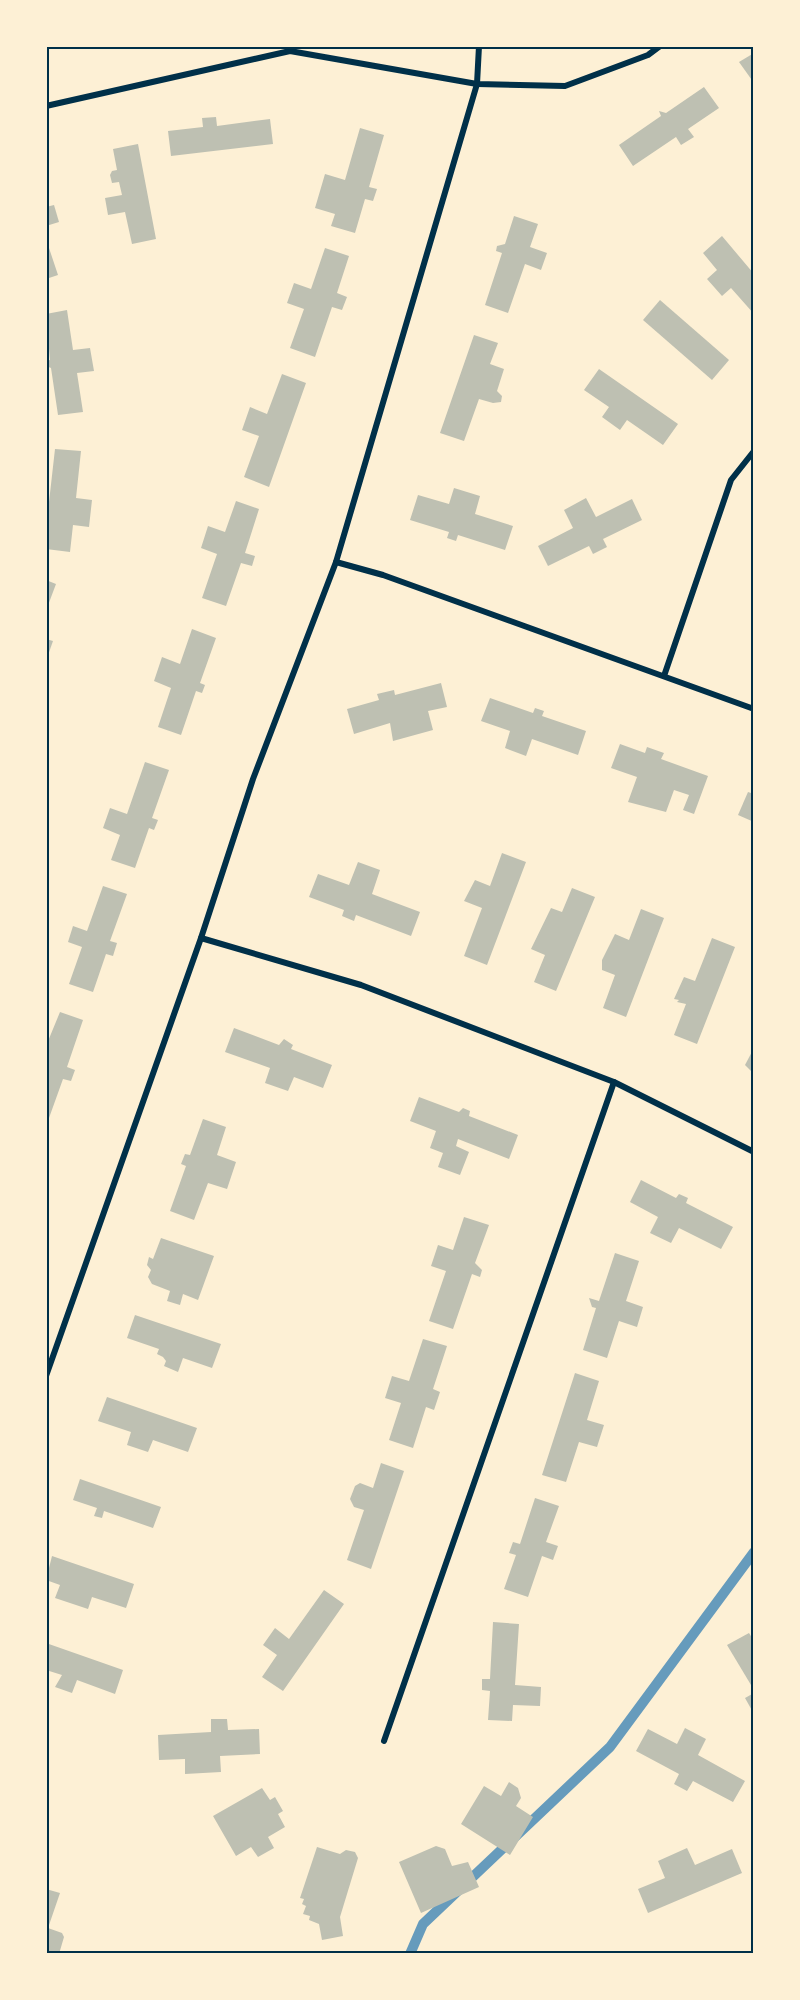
<svg xmlns="http://www.w3.org/2000/svg" width="800" height="2000" viewBox="0 0 800 2000" font-family="Quicksand,sans-serif">
<style>
.lines{fill:none;stroke-linecap:round;stroke-linejoin:round}
.stream{stroke:#669bbc;stroke-width:10}
.building{fill:#bec0b2}
.minor{stroke:#003049;stroke-width:6}
.neatline{fill:none;stroke:#003049;stroke-width:2}
</style>
<rect width="100%" height="100%" fill="#fdf0d5"/>
<g class="lines">
<!-- stream -->
<polyline class="stream" points="410,1954 423,1924 610,1747 754,1552"/>
</g>
<!-- building -->
<g class="building">
<polygon points="754,53 754,83 739,62"/>
<polygon points="704,87 719,108 688,129 694,137 681,145 676,137 633,166 619,145 661,116 659,111 666,113"/>
<polygon points="216,117 217,126 270,119 273,144 171,156 168,131 203,127 202,118"/>
<polygon points="360,128 384,135 369,187 377,189 373,201 365,199 355,233 331,226 335,214 315,208 325,174 345,180"/>
<polygon points="138,144 156,239 132,244 125,212 108,215 105,198 122,195 119,182 112,183 110,175 112,171 117,170 113,149"/>
<polygon points="54,205 59,222 46,226 46,207"/>
<polygon points="514,216 538,224 530,247 547,253 541,270 525,264 508,313 485,305 502,253 496,251 497,246 505,244"/>
<polygon points="722,236 754,274 754,314 731,288 722,296 707,279 717,270 703,253"/>
<polygon points="46,239 58,275 46,279"/>
<polygon points="325,248 349,256 337,293 347,297 342,310 332,307 315,357 290,348 304,309 287,303 294,283 311,289"/>
<polygon points="660,300 729,360 712,380 643,320"/>
<polygon points="67,310 73,350 90,348 94,371 77,373 83,412 58,415 51,368 46,366 46,361 50,360 46,314"/>
<polygon points="474,335 498,343 490,364 504,369 497,391 502,396 501,402 493,403 479,399 464,441 440,433"/>
<polygon points="599,369 678,424 663,445 627,420 620,430 602,417 609,407 584,390"/>
<polygon points="282,374 306,383 269,487 244,477 259,436 242,430 250,407 267,414"/>
<polygon points="55,449 81,451 76,498 92,500 89,527 73,525 70,552 46,549 46,501 49,502"/>
<polygon points="454,488 480,496 475,514 513,526 505,550 458,535 456,541 447,538 449,532 410,520 418,495 449,504"/>
<polygon points="586,498 596,517 632,499 642,520 603,539 607,547 593,554 589,546 548,566 538,546 573,528 564,510"/>
<polygon points="236,501 259,509 245,553 255,556 252,566 241,563 226,606 202,598 217,554 201,548 208,526 225,532"/>
<polygon points="46,580 56,584 47,608 46,608"/>
<polygon points="192,629 216,638 200,683 205,685 202,693 196,691 181,735 158,727 171,688 154,681 162,657 180,664"/>
<polygon points="46,639 53,641 47,658 46,658"/>
<polygon points="441,683 447,707 428,711 433,730 393,741 390,723 354,734 347,709 379,700 377,694 394,690 395,695"/>
<polygon points="490,698 533,713 535,708 544,711 542,716 586,731 578,755 532,739 526,756 505,748 510,731 481,721"/>
<polygon points="620,744 645,753 647,747 664,753 661,759 708,776 694,814 683,810 689,795 674,790 666,812 628,802 637,777 611,768"/>
<polygon points="145,762 169,770 152,818 158,820 154,830 149,828 135,868 111,860 120,835 103,828 110,808 127,814"/>
<polygon points="748,792 754,794 754,822 738,815"/>
<polygon points="502,853 526,862 487,965 464,956 482,908 464,901 475,880 490,886"/>
<polygon points="358,862 380,870 372,894 420,912 411,936 356,915 354,921 342,916 344,910 309,897 318,874 349,885"/>
<polygon points="103,886 127,894 110,941 117,943 113,956 106,954 93,992 69,984 82,947 68,942 73,926 87,931"/>
<polygon points="572,888 595,897 556,991 534,982 545,955 531,949 551,908 562,912"/>
<polygon points="641,909 664,918 626,1017 603,1008 615,975 602,970 602,960 615,934 629,940"/>
<polygon points="712,938 735,947 697,1044 674,1035 686,1004 677,1002 679,1000 674,999 684,977 695,981"/>
<polygon points="60,1012 83,1020 67,1067 75,1070 71,1081 63,1079 49,1118 46,1046"/>
<polygon points="234,1028 279,1045 284,1039 293,1045 291,1049 332,1065 323,1088 294,1077 288,1091 265,1083 270,1068 225,1052"/>
<polygon points="754,1048 754,1074 745,1065"/>
<polygon points="419,1097 459,1112 463,1108 470,1111 469,1116 518,1135 509,1159 458,1139 456,1146 469,1152 460,1175 438,1167 443,1153 430,1148 436,1131 410,1121"/>
<polygon points="203,1119 226,1127 217,1155 236,1162 227,1189 208,1183 194,1220 170,1211 186,1166 181,1164 185,1154 190,1155"/>
<polygon points="641,1180 676,1198 679,1194 688,1198 686,1203 733,1227 721,1249 679,1228 671,1243 650,1233 658,1217 630,1202"/>
<polygon points="464,1217 489,1225 475,1263 482,1270 480,1277 472,1274 453,1329 429,1321 446,1271 431,1266 438,1245 453,1250"/>
<polygon points="161,1238 214,1256 198,1300 183,1294 180,1305 167,1301 170,1291 152,1284 148,1277 151,1270 147,1265 149,1257 153,1259"/>
<polygon points="615,1253 639,1261 626,1301 643,1307 637,1327 619,1321 607,1358 583,1350 596,1308 592,1307 589,1298 599,1301"/>
<polygon points="135,1315 221,1344 212,1368 183,1358 178,1372 164,1366 166,1361 163,1357 157,1354 159,1349 127,1338"/>
<polygon points="423,1339 447,1346 433,1389 440,1392 434,1410 426,1407 413,1448 389,1440 401,1403 385,1398 392,1376 409,1381"/>
<polygon points="575,1373 599,1381 587,1420 604,1425 597,1447 579,1442 566,1482 542,1475"/>
<polygon points="107,1397 197,1428 188,1452 153,1440 148,1452 127,1445 131,1432 98,1421"/>
<polygon points="381,1463 404,1471 371,1569 347,1560 364,1510 354,1507 350,1499 355,1486 360,1483 373,1488"/>
<polygon points="80,1479 161,1507 153,1528 104,1511 102,1518 94,1516 97,1508 73,1500"/>
<polygon points="535,1498 559,1506 546,1542 558,1546 553,1560 542,1556 528,1597 504,1589 516,1555 509,1553 513,1542 520,1544"/>
<polygon points="52,1556 134,1584 126,1608 92,1597 88,1609 55,1598 60,1585 46,1580"/>
<polygon points="324,1590 344,1604 283,1691 262,1677 277,1655 263,1645 275,1628 289,1639"/>
<polygon points="493,1622 519,1624 515,1685 541,1687 540,1706 513,1705 512,1721 488,1720 490,1691 482,1690 482,1679 490,1679"/>
<polygon points="749,1633 754,1641 754,1690 727,1645"/>
<polygon points="46,1643 123,1670 115,1694 77,1680 72,1693 55,1687 62,1675 46,1670"/>
<polygon points="754,1693 754,1714 745,1698"/>
<polygon points="211,1719 227,1719 228,1730 259,1729 260,1754 220,1756 221,1772 185,1774 185,1759 159,1760 158,1735 211,1732"/>
<polygon points="685,1728 706,1739 698,1755 745,1781 733,1802 693,1781 687,1791 674,1784 679,1774 636,1751 648,1729 677,1744"/>
<polygon points="509,1782 518,1788 521,1798 516,1806 533,1817 510,1855 461,1824 484,1786 501,1796"/>
<polygon points="262,1788 270,1800 275,1797 283,1811 278,1814 285,1827 268,1837 274,1848 258,1857 251,1847 236,1856 213,1816"/>
<polygon points="436,1846 445,1849 452,1866 468,1862 479,1887 421,1913 399,1862"/>
<polygon points="317,1847 340,1854 346,1850 355,1852 358,1858 340,1917 343,1936 322,1940 319,1924 309,1920 310,1916 303,1914 306,1906 302,1904 304,1899 300,1898"/>
<polygon points="687,1848 695,1865 732,1849 742,1873 648,1913 638,1889 665,1878 658,1861"/>
<polygon points="46,1889 60,1893 48,1928 62,1933 64,1937 59,1954 46,1953"/>
</g>
<g class="lines">
<!-- minor -->
<g class="minor">
<polyline points="46,106 290,51 477,84 565,86 648,55 660,46"/>
<polyline points="336,562 383,575 754,709"/>
<polyline points="664,676 731,480 754,451"/>
<polyline points="201,938 361,985 614,1082 754,1152"/>
<polyline points="46,1376 201,938 253,779 336,562 477,84 479,46"/>
<polyline points="384,1741 614,1082"/>
</g>
</g>
<!-- border -->
<rect width="800" height="2000" fill="none" stroke="#fdf0d5" stroke-width="96"/>
<rect x="48" y="48" width="704" height="1904" class="neatline"/>
</svg>
